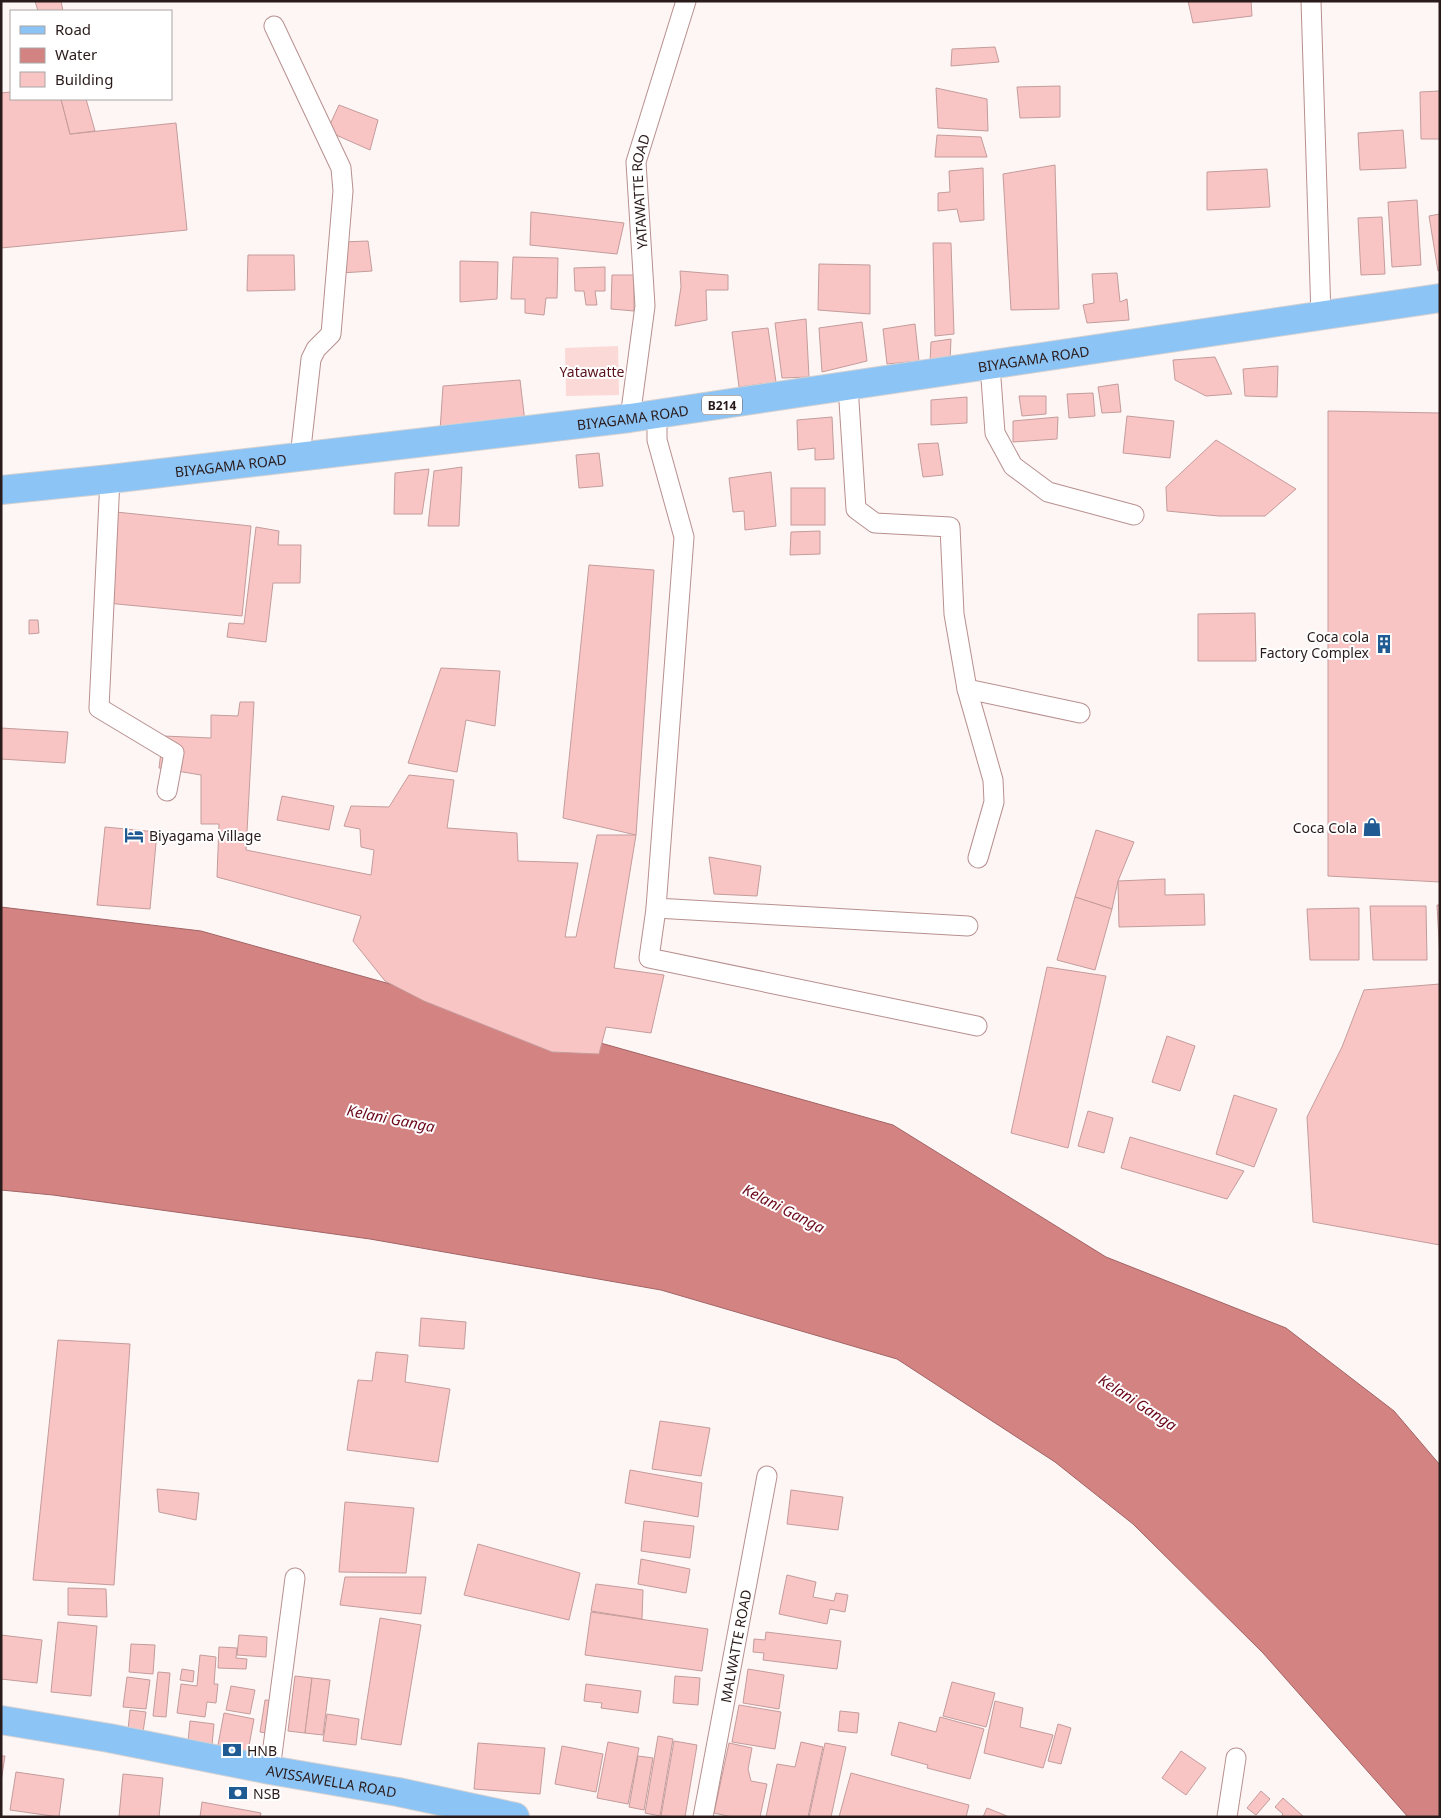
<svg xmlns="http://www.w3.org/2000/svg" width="1441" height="1818" viewBox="0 0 1441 1818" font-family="'Noto Sans',sans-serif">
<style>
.green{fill:#fbd9d7}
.water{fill:#d48383;stroke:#a16464}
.building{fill:#f9c5c4;stroke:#c39c9b}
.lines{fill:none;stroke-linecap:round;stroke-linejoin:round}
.street-casing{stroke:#b7908f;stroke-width:21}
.primary-casing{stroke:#d4d1d1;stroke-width:30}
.street{stroke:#fff;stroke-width:19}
.primary{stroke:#8cc4f6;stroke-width:28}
.labels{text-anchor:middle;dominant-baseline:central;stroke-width:4;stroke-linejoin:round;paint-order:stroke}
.shield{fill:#fff;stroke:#6a5f5f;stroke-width:1}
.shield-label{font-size:12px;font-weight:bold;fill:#2a1b1b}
.street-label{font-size:14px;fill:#2a1b1b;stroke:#fff}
.park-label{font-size:14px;fill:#5a121a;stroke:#fff}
.poi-label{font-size:14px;fill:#2a1b1b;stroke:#fff;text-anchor:start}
.water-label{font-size:15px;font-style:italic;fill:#6c091a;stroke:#fff}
</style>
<rect width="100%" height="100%" fill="#fef5f5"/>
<!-- green -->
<polygon class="green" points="618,346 619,395 566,396 565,348"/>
<!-- water -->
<polygon class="water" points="1,907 201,931 893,1125 1106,1257 1286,1328 1394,1411 1440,1465 1440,1817 1408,1817 1263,1653 1133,1524 1055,1462 897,1359 661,1290 370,1239 53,1195 1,1190"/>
<!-- building -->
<g class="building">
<polygon points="35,1 61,1 63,11 38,11"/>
<polygon points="1188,1 1251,1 1252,16 1193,23"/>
<polygon points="995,47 999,62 951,66 952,49"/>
<polygon points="1060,86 1060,117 1020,118 1017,87"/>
<polygon points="936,88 987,99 988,131 938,128"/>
<polygon points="1440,91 1440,139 1421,139 1420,92"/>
<polygon points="11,92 11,99 61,99 70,134 176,123 187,230 1,248 1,93"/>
<polygon points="61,99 86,99 95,131 70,134"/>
<polygon points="339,105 378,120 370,150 327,131"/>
<polygon points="1403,130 1406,168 1360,170 1358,133"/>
<polygon points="937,135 981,137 987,157 935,157"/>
<polygon points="1055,165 1059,309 1011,310 1003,174"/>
<polygon points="983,168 984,220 960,222 957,209 938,211 938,193 950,192 949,171"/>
<polygon points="1267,169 1270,207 1207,210 1207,172"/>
<polygon points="1417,200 1421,265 1392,267 1388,202"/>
<polygon points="531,212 624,223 617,254 530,245"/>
<polygon points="1440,214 1440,270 1438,271 1429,216"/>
<polygon points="1382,217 1385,274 1361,275 1358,218"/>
<polygon points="368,241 372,271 341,273 341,242"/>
<polygon points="933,243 951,243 954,334 935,336"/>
<polygon points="248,255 294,255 295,290 247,291"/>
<polygon points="513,257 558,258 557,298 546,298 544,315 525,313 525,299 511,299"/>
<polygon points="460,261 498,262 497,299 460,302"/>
<polygon points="819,264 870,265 870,314 818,310"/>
<polygon points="605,267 605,291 595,291 597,305 586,305 584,291 575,291 574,268"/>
<polygon points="680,271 728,275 728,290 706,290 707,320 675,326 681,287"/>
<polygon points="1117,273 1120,302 1127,299 1129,320 1087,323 1083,305 1094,303 1092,274"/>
<polygon points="612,275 634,275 634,311 611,309"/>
<polygon points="806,319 809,377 782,378 775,323"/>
<polygon points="862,322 867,361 822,372 819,328"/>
<polygon points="915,324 919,361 887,364 883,329"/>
<polygon points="768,328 776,382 739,387 732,332"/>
<polygon points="951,339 950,361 930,363 931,342"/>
<polygon points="1215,357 1232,394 1206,396 1175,380 1173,360"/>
<polygon points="1278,366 1277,397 1245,396 1243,369"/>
<polygon points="520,380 525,422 440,431 443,386"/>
<polygon points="1118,384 1121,412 1102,413 1098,387"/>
<polygon points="1093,393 1095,416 1069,418 1067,394"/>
<polygon points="1019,396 1046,396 1046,414 1022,416"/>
<polygon points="967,397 967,423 931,425 931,400"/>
<polygon points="1328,411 1440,413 1440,882 1328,876"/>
<polygon points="1127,416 1174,421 1170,458 1123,453"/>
<polygon points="832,417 834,459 815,460 815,448 798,450 797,420"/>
<polygon points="1058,417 1057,439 1013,442 1013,421"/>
<polygon points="1216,440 1296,489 1265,516 1219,516 1167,511 1166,487"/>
<polygon points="938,443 943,475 923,477 918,444"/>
<polygon points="599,453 603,486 579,488 576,455"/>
<polygon points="462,467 459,526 428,526 434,471"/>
<polygon points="429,469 422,514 394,514 395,473"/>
<polygon points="771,472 776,526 745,530 744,511 733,512 729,478"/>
<rect x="791" y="488" width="34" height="37"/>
<polygon points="116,512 251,526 242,616 107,603"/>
<polygon points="256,527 279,531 278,545 301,545 300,583 273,583 266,642 227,637 229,623 244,624"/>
<polygon points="820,531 820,554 790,555 791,532"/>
<polygon points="589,565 654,570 636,835 563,818"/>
<polygon points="1255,613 1256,661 1198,661 1198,614"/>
<polygon points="29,620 38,620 39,633 29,634"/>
<polygon points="441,668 500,671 495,726 466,720 457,772 408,763"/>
<polygon points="240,702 254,702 246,850 371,875 374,850 361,847 360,829 344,826 351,806 389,807 409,775 454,780 447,828 517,833 518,861 578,863 565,937 576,937 597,835 636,835 614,968 664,975 651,1033 606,1027 599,1054 552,1052 424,1001 385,981 353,941 361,916 217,877 219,824 201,824 201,775 159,768 163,736 211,738 211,715 238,716"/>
<polygon points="1,728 68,732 65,763 1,759"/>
<polygon points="282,796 334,806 329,830 277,820"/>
<polygon points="105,827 157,832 150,909 97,905"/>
<polygon points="1096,830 1134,842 1118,881 1112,909 1075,897"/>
<polygon points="709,857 761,866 757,896 714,894"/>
<polygon points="1165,879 1165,895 1204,894 1205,925 1119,927 1118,881"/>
<polygon points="1075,897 1112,909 1095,970 1057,960"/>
<polygon points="1437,905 1440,905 1440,958"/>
<polygon points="1370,906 1426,906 1427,960 1373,960"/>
<polygon points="1359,908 1359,960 1310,960 1307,909"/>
<polygon points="1047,967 1106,976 1068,1148 1011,1133"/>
<polygon points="1440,984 1440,1245 1313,1222 1307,1117 1342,1047 1364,990"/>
<polygon points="1167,1036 1195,1046 1180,1091 1152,1082"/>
<polygon points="1234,1095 1277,1109 1254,1167 1216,1154"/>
<polygon points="1088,1111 1113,1118 1104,1153 1078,1146"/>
<polygon points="1130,1137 1244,1171 1227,1199 1121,1168"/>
<polygon points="421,1318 466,1322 464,1349 419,1346"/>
<polygon points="58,1340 130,1344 114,1585 33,1580"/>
<polygon points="376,1352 408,1355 405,1382 450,1389 438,1462 347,1450 358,1380 372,1381"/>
<polygon points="660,1421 710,1428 701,1476 652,1469"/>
<polygon points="630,1470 702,1483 698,1517 625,1503"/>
<polygon points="157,1489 199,1493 196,1520 159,1512"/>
<polygon points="791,1490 843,1497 838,1530 787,1524"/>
<polygon points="345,1502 414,1508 406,1573 339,1572"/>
<polygon points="644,1521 694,1526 690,1558 641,1551"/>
<polygon points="478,1544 580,1573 569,1620 464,1595"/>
<polygon points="641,1559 690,1569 686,1593 638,1584"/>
<polygon points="787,1575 816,1582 813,1597 834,1601 836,1593 848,1595 845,1612 830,1609 827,1624 779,1614"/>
<polygon points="345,1577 426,1577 421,1614 340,1605"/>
<polygon points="596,1584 643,1590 642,1619 591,1611"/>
<polygon points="68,1588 106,1589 107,1617 68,1615"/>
<polygon points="591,1612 708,1629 702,1671 585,1655"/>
<polygon points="380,1618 421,1625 401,1745 361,1739"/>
<polygon points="58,1622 97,1626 91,1696 51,1692"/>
<polygon points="766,1632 841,1641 837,1669 763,1660 764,1653 753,1652 754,1639 765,1640"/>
<polygon points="1,1635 42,1640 37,1683 1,1679"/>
<polygon points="239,1635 267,1637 266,1657 237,1655"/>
<polygon points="131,1644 155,1645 153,1674 129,1672"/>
<polygon points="219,1647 237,1648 236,1658 247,1659 246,1669 218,1668"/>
<polygon points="200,1655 216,1657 214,1684 218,1684 216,1703 207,1702 205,1717 177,1713 181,1684 197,1686"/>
<polygon points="182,1669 194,1671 193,1682 180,1680"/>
<polygon points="748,1669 784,1675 779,1709 743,1703"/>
<polygon points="158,1672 170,1673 166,1717 153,1716"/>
<polygon points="295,1676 312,1678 305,1733 288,1731"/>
<polygon points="675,1676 700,1678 698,1705 673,1703"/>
<polygon points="127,1677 150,1680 146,1709 123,1707"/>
<polygon points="312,1678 330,1680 323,1735 305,1733"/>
<polygon points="952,1682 995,1693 986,1727 943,1716"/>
<polygon points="586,1684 641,1691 638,1713 601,1708 602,1703 584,1701"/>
<polygon points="231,1686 255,1690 250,1714 226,1710"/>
<polygon points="265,1700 278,1701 273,1734 260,1732"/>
<polygon points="995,1701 1023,1708 1020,1727 1053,1735 1043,1768 984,1753"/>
<polygon points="739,1705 781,1712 775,1749 732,1742"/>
<polygon points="130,1710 146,1712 143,1732 128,1730"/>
<polygon points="840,1711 859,1713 857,1733 838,1731"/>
<polygon points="224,1713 254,1719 248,1751 218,1745"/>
<polygon points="327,1714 359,1719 356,1745 323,1741"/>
<polygon points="940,1717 984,1729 970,1779 927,1768 928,1765 891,1755 899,1722 936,1732"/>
<polygon points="190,1721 214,1724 212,1745 188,1742"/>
<polygon points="1058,1724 1071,1728 1061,1764 1048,1761"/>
<polygon points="658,1736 673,1739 660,1816 645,1813"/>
<polygon points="674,1741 697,1745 685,1817 661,1816"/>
<polygon points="608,1742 639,1748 628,1804 597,1798"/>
<polygon points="801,1742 823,1747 808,1817 766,1817 777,1764 795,1767"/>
<polygon points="478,1743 545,1748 540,1794 474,1789"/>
<polygon points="729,1743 752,1748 748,1769 751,1781 767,1784 760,1817 732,1817 714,1813"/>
<polygon points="825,1743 846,1747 831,1817 809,1817"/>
<polygon points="562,1746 603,1754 596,1792 555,1784"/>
<polygon points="1181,1751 1206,1768 1186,1795 1162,1778"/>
<polygon points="1,1756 5,1756 1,1782"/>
<polygon points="638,1756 653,1758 644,1810 629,1807"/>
<polygon points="16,1772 64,1779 59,1817 10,1810"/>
<polygon points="851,1773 969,1805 966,1817 839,1817"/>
<polygon points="123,1774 163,1778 159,1817 119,1817"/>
<polygon points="1261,1791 1270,1799 1256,1815 1247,1808"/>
<polygon points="1283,1798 1304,1817 1281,1817 1283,1814 1275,1807"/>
<polygon points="202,1802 261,1813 260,1817 200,1817"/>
<polygon points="987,1808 1007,1816 1007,1817 983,1817"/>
</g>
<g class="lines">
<!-- street casing -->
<g class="street-casing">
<g id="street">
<polyline points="1311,1 1321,316"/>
<polyline points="274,26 341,168 343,191 331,334 316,349 311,359 300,457"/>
<polyline points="990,365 995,433 1013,466 1048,492 1134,515"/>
<polyline points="848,386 856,509 875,523 950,527 954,614 967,689 993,780 994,802 978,858"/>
<polyline points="657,414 657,440 684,537 656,908 968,926"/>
<path id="s1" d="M630,418L645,306L636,162L686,1"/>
<polyline points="110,479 99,708 174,753 167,791"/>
<polyline points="967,689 1080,713"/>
<polyline points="657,902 649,958 977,1026"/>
<polyline points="270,1770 295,1578"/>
<path id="s2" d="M703,1817L767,1476"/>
<polyline points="1227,1817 1236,1758"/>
</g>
</g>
<!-- primary casing -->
<g class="primary-casing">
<g id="primary">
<path id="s3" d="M1,490L110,479L630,418L1440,298"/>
<path id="s4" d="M1,1720L109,1738L270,1770L398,1792L515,1817"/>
</g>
</g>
<!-- street -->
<use href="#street" class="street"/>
<!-- primary -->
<use href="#primary" class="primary"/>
</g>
<!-- icons -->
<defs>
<g id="building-bare" transform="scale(1.5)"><path d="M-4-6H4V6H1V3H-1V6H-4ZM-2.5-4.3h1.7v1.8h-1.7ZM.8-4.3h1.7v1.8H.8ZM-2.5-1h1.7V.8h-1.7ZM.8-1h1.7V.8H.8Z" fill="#1f5b92" stroke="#fff" stroke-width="2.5" paint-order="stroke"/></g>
<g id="shop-bare" transform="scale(1.5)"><path d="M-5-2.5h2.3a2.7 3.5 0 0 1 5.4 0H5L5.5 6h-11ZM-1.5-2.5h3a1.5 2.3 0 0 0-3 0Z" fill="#1f5b92" stroke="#fff" stroke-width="2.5" paint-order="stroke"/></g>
<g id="hotel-bare" transform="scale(1.5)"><path d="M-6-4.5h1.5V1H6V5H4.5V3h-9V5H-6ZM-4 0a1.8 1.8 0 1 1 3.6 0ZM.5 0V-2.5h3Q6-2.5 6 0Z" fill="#1f5b92" stroke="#fff" stroke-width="2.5" paint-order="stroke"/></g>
<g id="bank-bare" transform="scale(1.5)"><path d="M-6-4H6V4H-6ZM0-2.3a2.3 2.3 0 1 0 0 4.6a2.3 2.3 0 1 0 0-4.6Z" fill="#1f5b92" stroke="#fff" stroke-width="2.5" paint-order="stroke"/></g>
</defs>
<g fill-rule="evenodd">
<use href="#building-bare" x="1384" y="644"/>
<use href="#shop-bare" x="1372" y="827"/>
<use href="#hotel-bare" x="134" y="835"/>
<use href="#bank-bare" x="232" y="1750"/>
<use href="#bank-bare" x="238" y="1793"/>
</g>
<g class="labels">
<!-- shield labels -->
<rect class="shield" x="702" y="395.5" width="40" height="19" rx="4"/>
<g class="shield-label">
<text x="722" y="405">B214</text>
</g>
<!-- street labels -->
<g class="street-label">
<text stroke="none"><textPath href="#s1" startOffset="228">YATAWATTE ROAD</textPath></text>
<text stroke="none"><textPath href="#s3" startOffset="1041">BIYAGAMA ROAD</textPath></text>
<text stroke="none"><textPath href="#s3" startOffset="636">BIYAGAMA ROAD</textPath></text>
<text stroke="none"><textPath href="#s3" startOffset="231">BIYAGAMA ROAD</textPath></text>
<text stroke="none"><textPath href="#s2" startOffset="174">MALWATTE ROAD</textPath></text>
<text stroke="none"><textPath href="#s4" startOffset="336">AVISSAWELLA ROAD</textPath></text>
</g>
<!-- park labels -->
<g class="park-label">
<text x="592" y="371">Yatawatte</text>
</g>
<!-- poi labels -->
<g class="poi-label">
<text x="1369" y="636" text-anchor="end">Coca cola<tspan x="1369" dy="16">Factory Complex</tspan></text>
<text x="1357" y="827" text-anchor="end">Coca Cola</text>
<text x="149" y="835">Biyagama Village</text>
<text x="247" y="1750">HNB</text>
<text x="253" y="1793">NSB</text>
</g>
<!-- water labels -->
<g class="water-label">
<text transform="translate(391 1118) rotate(11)">Kelani Ganga</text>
<text transform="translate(784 1208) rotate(27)">Kelani Ganga</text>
<text transform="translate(1138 1402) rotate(33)">Kelani Ganga</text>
</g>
</g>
<!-- border -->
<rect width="1441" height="1818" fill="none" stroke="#2a1b1b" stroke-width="5"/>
<!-- legend -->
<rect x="10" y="10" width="162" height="90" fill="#ffffff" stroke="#aaa4a4"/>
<rect x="20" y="26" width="25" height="8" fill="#8cc4f6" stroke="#aaa4a4"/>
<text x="55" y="35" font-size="15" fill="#2a1b1b">Road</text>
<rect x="20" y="48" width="25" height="15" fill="#d48383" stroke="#aaa4a4"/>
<text x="55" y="60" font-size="15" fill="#2a1b1b">Water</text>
<rect x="20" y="72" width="25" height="15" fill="#f9c5c4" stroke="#aaa4a4"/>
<text x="55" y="85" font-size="15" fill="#2a1b1b">Building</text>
</svg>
